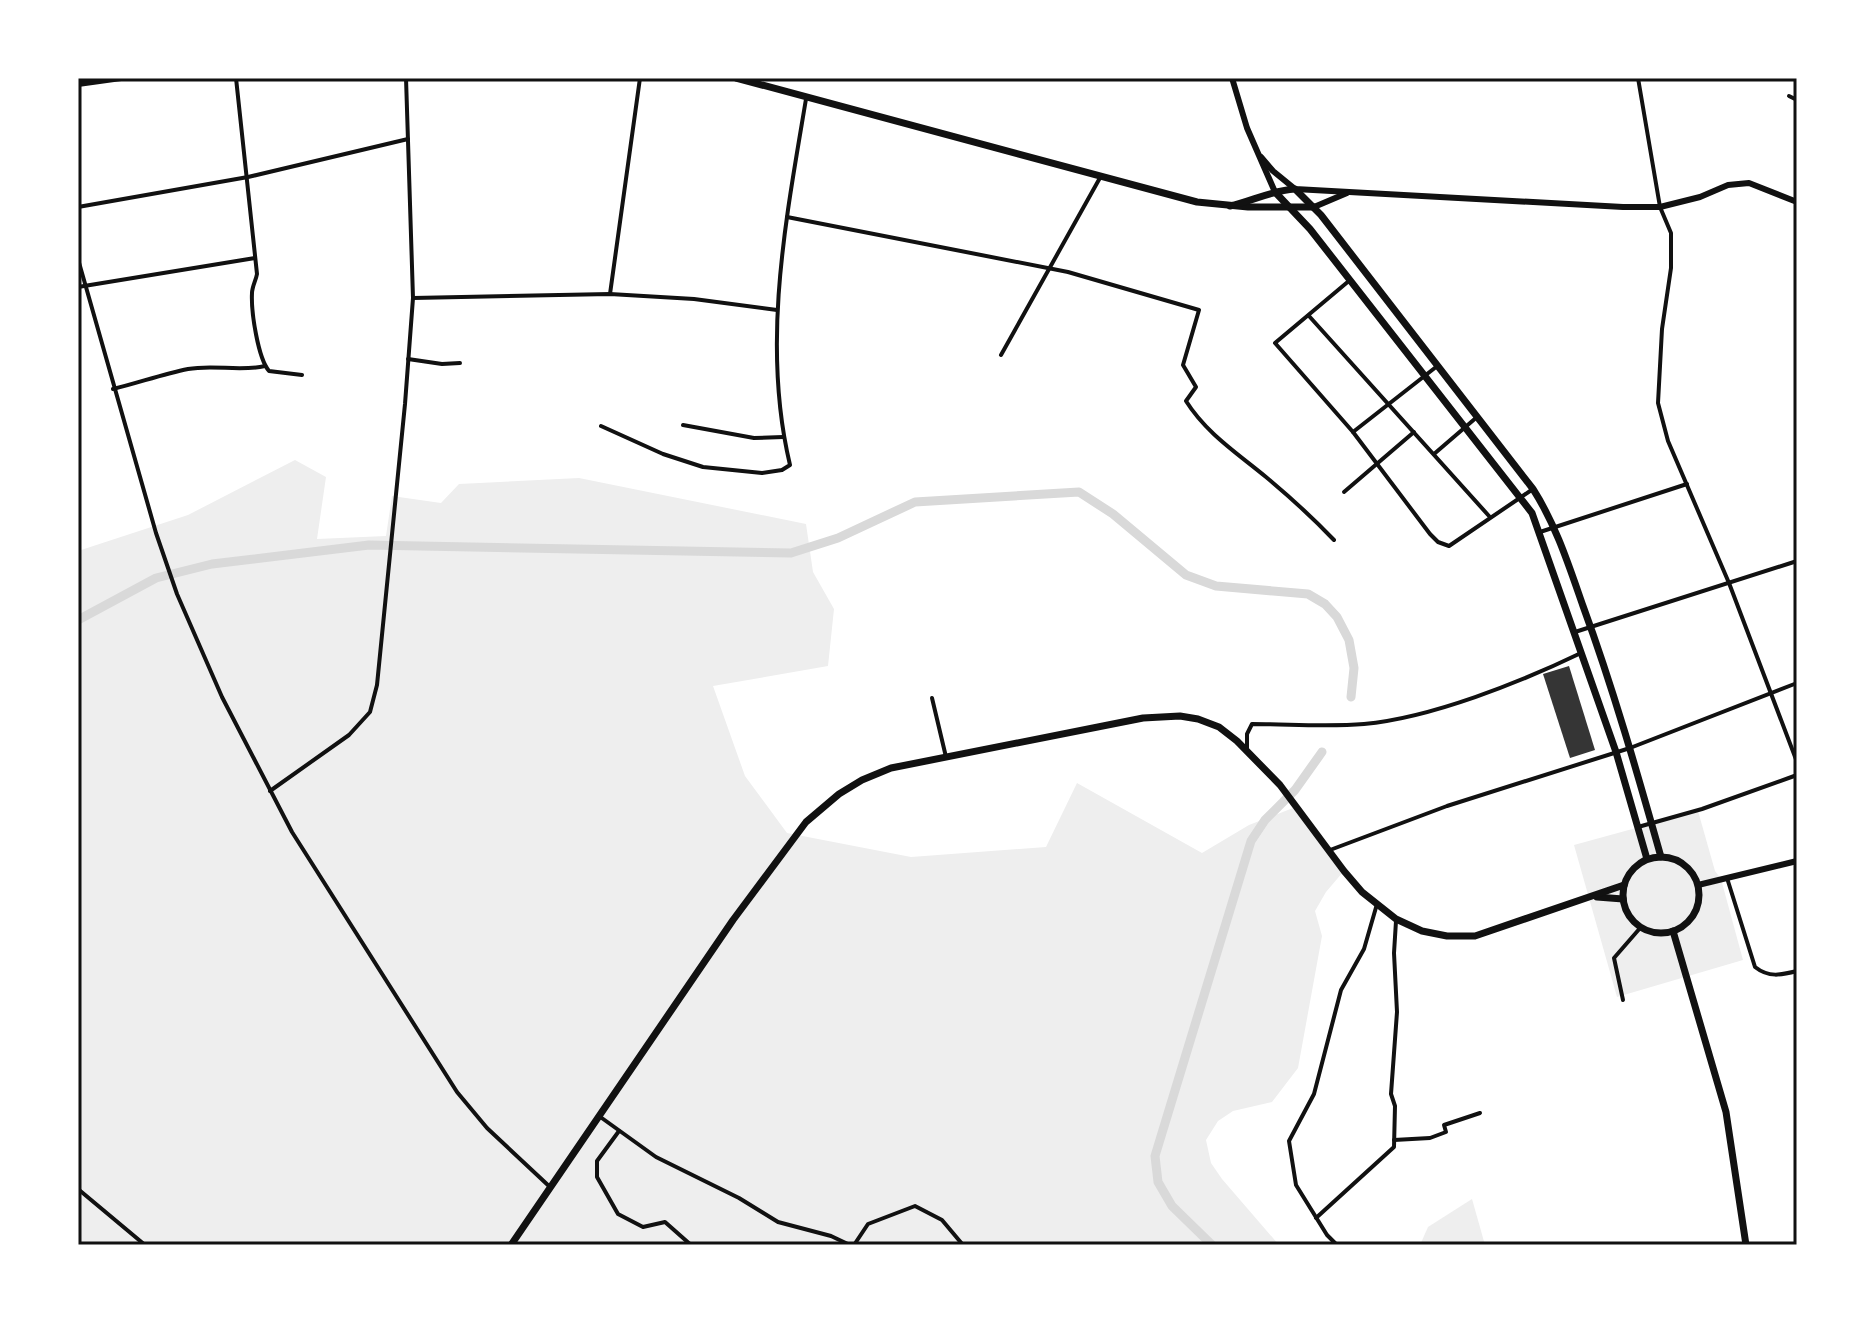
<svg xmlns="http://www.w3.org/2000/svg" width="1875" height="1323" viewBox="0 0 1875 1323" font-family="Mulish,sans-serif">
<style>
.green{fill:#eee}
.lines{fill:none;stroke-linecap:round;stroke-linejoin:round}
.canal{stroke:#d9d9d9;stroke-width:9}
.building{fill:#353535}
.minor{stroke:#111;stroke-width:4}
.tertiary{stroke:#111;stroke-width:6}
.primary{stroke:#111;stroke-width:7}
.neatline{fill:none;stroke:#111;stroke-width:3}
</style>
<rect width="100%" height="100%" fill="#fff"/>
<!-- green -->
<g class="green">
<polygon points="295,460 326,477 317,539 386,536 392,496 441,503 459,484 579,478 806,524 813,572 834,609 828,666 713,686 745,776 787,833 911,857 1046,847 1077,783 1202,853 1249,825 1293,808 1343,872 1326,892 1315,911 1322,936 1298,1068 1272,1102 1233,1111 1218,1121 1206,1140 1211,1163 1222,1179 1279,1245 78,1245 78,551 188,515"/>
<polygon points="1698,811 1715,871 1721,879 1743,960 1617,997 1574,845"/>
<polygon points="1472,1199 1485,1245 1420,1245 1428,1227"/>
</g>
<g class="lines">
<!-- canal -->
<g class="canal">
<polyline points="78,620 156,578 212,564 369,545 791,553 838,538 915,502 1079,492 1113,514 1186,575 1216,586 1308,594 1325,604 1337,617 1349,640 1354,668 1351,697"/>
<polyline points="1212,1245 1172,1206 1158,1182 1155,1156 1251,841 1265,820 1295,790 1322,752"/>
</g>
</g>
<!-- building -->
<polygon class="building" points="1569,666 1595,750 1570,758 1543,674"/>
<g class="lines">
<!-- minor -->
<g class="minor">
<path d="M236,78L257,274C256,280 252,287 252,293C251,312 258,358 269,371L302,375"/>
<polyline points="1638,78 1660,207 1671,233 1671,268 1662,329 1658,403 1668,441 1729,583 1797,762"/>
<polyline points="1789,96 1797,100"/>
<polyline points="78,207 248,177 408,139"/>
<path d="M787,217L1068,272L1199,310L1183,365L1196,387L1186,401C1206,433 1237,453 1266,477C1290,497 1312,517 1334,540"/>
<polyline points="78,259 156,533 177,594 222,697 292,832 457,1092 487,1128 550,1187"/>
<polyline points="1350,280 1275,343 1353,432 1430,534 1438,542 1449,546 1533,489"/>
<polyline points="78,287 255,258"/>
<polyline points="610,294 640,78"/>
<polyline points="413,298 610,294 694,299 777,310"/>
<polyline points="1309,316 1489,516"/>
<polyline points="1001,355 1101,176"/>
<polyline points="408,359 442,364 460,363"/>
<path d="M113,389C138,383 163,374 188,369C214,364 239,372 265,366"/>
<polyline points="683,425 754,438 783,437"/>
<path d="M601,426L663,454L703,467L762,473L782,470L790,465C761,344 786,219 806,99"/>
<polyline points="1353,432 1436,367"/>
<polyline points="1434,454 1477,417"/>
<polyline points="1344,492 1414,432"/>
<polyline points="78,520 79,520"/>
<polyline points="1540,532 1687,484"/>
<polyline points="1575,632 1797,561"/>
<polyline points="932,698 946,757"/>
<path d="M1247,749V734L1252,724C1289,724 1327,727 1364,724C1431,718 1521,682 1581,653"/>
<polyline points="270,791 349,735 370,712 377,685 405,404 413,298 406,78"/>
<polyline points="1638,827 1702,809 1797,775"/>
<polyline points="1330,850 1447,806 1630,748 1797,683"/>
<path d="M1727,878L1755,967C1769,978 1781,975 1797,971"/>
<polyline points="1623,1000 1614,958 1641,927"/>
<polyline points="599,1116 656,1157 739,1198 778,1222 831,1236 850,1245"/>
<polyline points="619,1131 597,1161 597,1177 618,1214 643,1227 665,1222 691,1245"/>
<polyline points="1394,1140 1430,1138 1446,1132 1444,1125 1480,1113"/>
<polyline points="78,1189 145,1245"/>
<polyline points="1316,1218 1394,1147 1395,1106 1391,1094 1397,1012 1394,953 1396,921"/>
<polyline points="854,1245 868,1224 915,1206 942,1220 963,1245"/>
<polyline points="1337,1245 1327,1235 1296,1185 1289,1141 1314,1094 1341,990 1364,949 1377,904"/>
</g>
<!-- tertiary -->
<g class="tertiary">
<polyline points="1232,78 1247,128 1275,192"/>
<polyline points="78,84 121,78"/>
<polyline points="1261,157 1273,171 1295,189 1623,207 1660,207 1700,197 1728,185 1749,183 1797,202"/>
<polyline points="1314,207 1347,193"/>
<polyline points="1698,885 1797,861"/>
</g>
<!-- primary -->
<g class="primary">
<polyline points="736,78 1197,202 1248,207 1314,207"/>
<polyline points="1275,192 1310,229 1532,513 1616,752 1647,859"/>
<path d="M1230,206C1252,201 1273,190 1295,189L1321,215L1533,489C1556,525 1569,566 1583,606C1613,688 1637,772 1661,857"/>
<circle cx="1661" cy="895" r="38"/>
<polyline points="1597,897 1623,899"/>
<polyline points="1673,931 1726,1112 1746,1245"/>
<polyline points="511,1245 733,920 806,822 839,794 862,780 891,768 1143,718 1180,716 1198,719 1219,727 1237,741 1280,785 1344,871 1362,892 1396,919 1422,931 1447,936 1475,936 1624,885"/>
</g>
</g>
<!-- border -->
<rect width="1875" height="1323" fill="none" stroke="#ffffff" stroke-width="160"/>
<rect x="80" y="80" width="1715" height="1163" class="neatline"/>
</svg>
